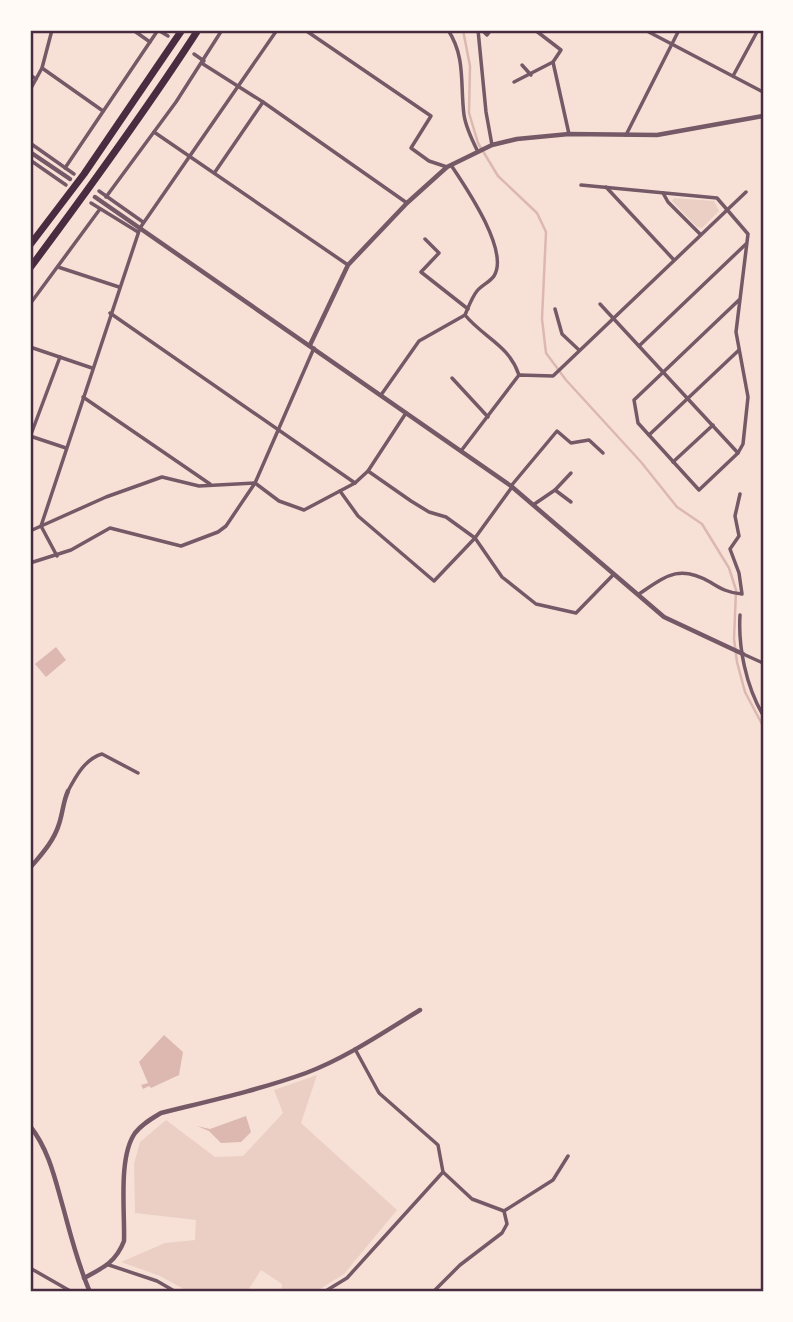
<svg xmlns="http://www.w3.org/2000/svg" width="793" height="1322" viewBox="0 0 793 1322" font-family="Jost,sans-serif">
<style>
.green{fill:#ebcfc5}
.water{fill:#dcb8b0}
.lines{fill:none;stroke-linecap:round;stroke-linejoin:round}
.stream{stroke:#dcb8b0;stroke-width:2.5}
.minor{stroke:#755966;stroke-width:3.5}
.tertiary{stroke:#755966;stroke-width:4.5}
.motorway{stroke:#4a2c40;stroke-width:7}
.neatline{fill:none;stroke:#4a2c40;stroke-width:2.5}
</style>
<rect width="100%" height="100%" fill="#f7e1d7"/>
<!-- green -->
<g class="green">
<polygon points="674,198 714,201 719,211 702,228 697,227 672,201"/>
<polygon points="317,1075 301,1123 397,1210 344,1274 315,1292 281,1292 282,1284 261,1270 247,1292 189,1292 160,1276 121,1262 165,1243 195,1240 196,1220 135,1213 134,1164 140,1142 166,1120 215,1157 243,1156 283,1113 274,1090"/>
</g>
<!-- water -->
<g class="water">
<polygon points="56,647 66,660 46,677 35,664"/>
<polygon points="164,1035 183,1052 179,1075 151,1088 149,1086 143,1089 141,1085 148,1083 139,1062"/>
<polygon points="246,1116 251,1132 241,1142 221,1143 209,1131 197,1126 210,1129"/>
</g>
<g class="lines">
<!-- stream -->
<polyline class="stream" points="463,30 470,66 469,113 478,143 498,176 537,213 546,232 542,319 546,353 566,380 641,462 677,507 702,524 729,568 736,590 734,639 737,662 745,692 763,726"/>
<!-- minor -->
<g class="minor">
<polyline points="133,30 150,42"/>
<polyline points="158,30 168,36"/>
<polyline points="305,30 431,116 411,148 429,161 447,167"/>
<path d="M448,30C466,57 460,85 464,115C466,128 472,140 478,152"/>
<polyline points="478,30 486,112 492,145"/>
<polyline points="482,30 487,35 491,30"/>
<polyline points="535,30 561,50 553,62 569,134"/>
<polyline points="645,30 763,92"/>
<polyline points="194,54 204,61"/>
<polyline points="203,64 263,102 407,203"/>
<polyline points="522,65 531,75"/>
<polyline points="42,68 103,111"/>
<polyline points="30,75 36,79"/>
<polyline points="733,76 758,30"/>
<polyline points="514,82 553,62"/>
<polyline points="30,90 42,68 52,30"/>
<polyline points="154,132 348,265"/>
<polyline points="626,135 679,30"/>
<polyline points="30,143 74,174"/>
<polyline points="30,160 66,185"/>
<path d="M451,165C465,186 510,251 494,276C490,282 482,285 477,291C472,297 468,308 465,315C484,338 509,345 519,375"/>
<polyline points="65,168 158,30"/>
<polyline points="215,172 263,102"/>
<polyline points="581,185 717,198 748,234 736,332 748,397 743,444 738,453 699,490 638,423 634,400 740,299"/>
<polyline points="606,187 674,260"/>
<polyline points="99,191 143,222"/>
<polyline points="663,193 668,202 700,234"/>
<polyline points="106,197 176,102 222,30"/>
<polyline points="91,203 138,232"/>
<polyline points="425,239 439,253 421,272 468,309"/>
<polyline points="58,267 119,287"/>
<polyline points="30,304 100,209"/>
<polyline points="600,304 738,453"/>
<polyline points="555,309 562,334 579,350"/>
<polyline points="110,313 355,483"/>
<polyline points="639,346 746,244"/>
<polyline points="30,347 92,368"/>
<polyline points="452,378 488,417"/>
<polyline points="381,395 419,341 465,315"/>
<polyline points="83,397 210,484"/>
<polyline points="649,435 739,350"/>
<polyline points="30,436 66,448"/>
<polyline points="30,437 60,357"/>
<polyline points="461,451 519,375 553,376 746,192"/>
<polyline points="673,462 713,425"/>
<polyline points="368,471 411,501 429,512 446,517 475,538 502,577 536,604 576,613 614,574"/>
<polyline points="511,486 557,431 571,443 589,440 603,453"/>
<polyline points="555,490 571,473"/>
<polyline points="340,491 358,516 434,581 475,538 512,487"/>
<polyline points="533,505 555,490 571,502"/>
<polyline points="30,531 106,497 162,477 199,486 255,483 279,501 304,510 355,483 368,471 406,413"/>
<polyline points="57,556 41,526 140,228 277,30"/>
<polyline points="30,563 71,550 110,528 181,546 218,532 226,526 255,483 314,348"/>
<path d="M639,594C666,576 679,564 710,582C721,589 729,593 742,594L739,573L730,549L739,536L735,516L740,494"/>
<path d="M740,615C738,647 746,686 763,715"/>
<polyline points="743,654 763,663"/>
<path d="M68,791C76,776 85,759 102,754L138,773"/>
<polyline points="443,1172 472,1199 504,1211"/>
<polyline points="109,1265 157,1281 176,1292"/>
<polyline points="30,1268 72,1292"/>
<polyline points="324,1292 347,1278 443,1172 438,1145 379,1093 355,1049"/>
<polyline points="433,1292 460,1265 502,1233 507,1224 504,1211 553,1180 568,1156"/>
</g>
<!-- tertiary -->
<g class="tertiary">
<polyline points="30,152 70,179"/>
<polyline points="95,197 511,486 664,617 743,654"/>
<polyline points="310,345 348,265 407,203 447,167 492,145 517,139 569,134 657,135 763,116"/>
<path d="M30,868C41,855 54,841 59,824C63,812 63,802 68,791"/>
<path d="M30,1126C49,1150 55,1179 63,1207C71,1236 78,1265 90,1292"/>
<path d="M84,1278C103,1268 116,1262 124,1241C125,1212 118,1157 135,1133C142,1124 151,1119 161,1113C209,1101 259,1090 306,1073C346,1058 384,1032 420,1010"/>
</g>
<!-- motorway -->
<g class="motorway">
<polyline points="30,245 84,174 182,30"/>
<path d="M30,268C88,190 145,112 198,30"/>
</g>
</g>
<!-- border -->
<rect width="793" height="1322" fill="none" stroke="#fffaf5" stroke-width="63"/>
<rect x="32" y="32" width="730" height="1258" class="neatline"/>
</svg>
